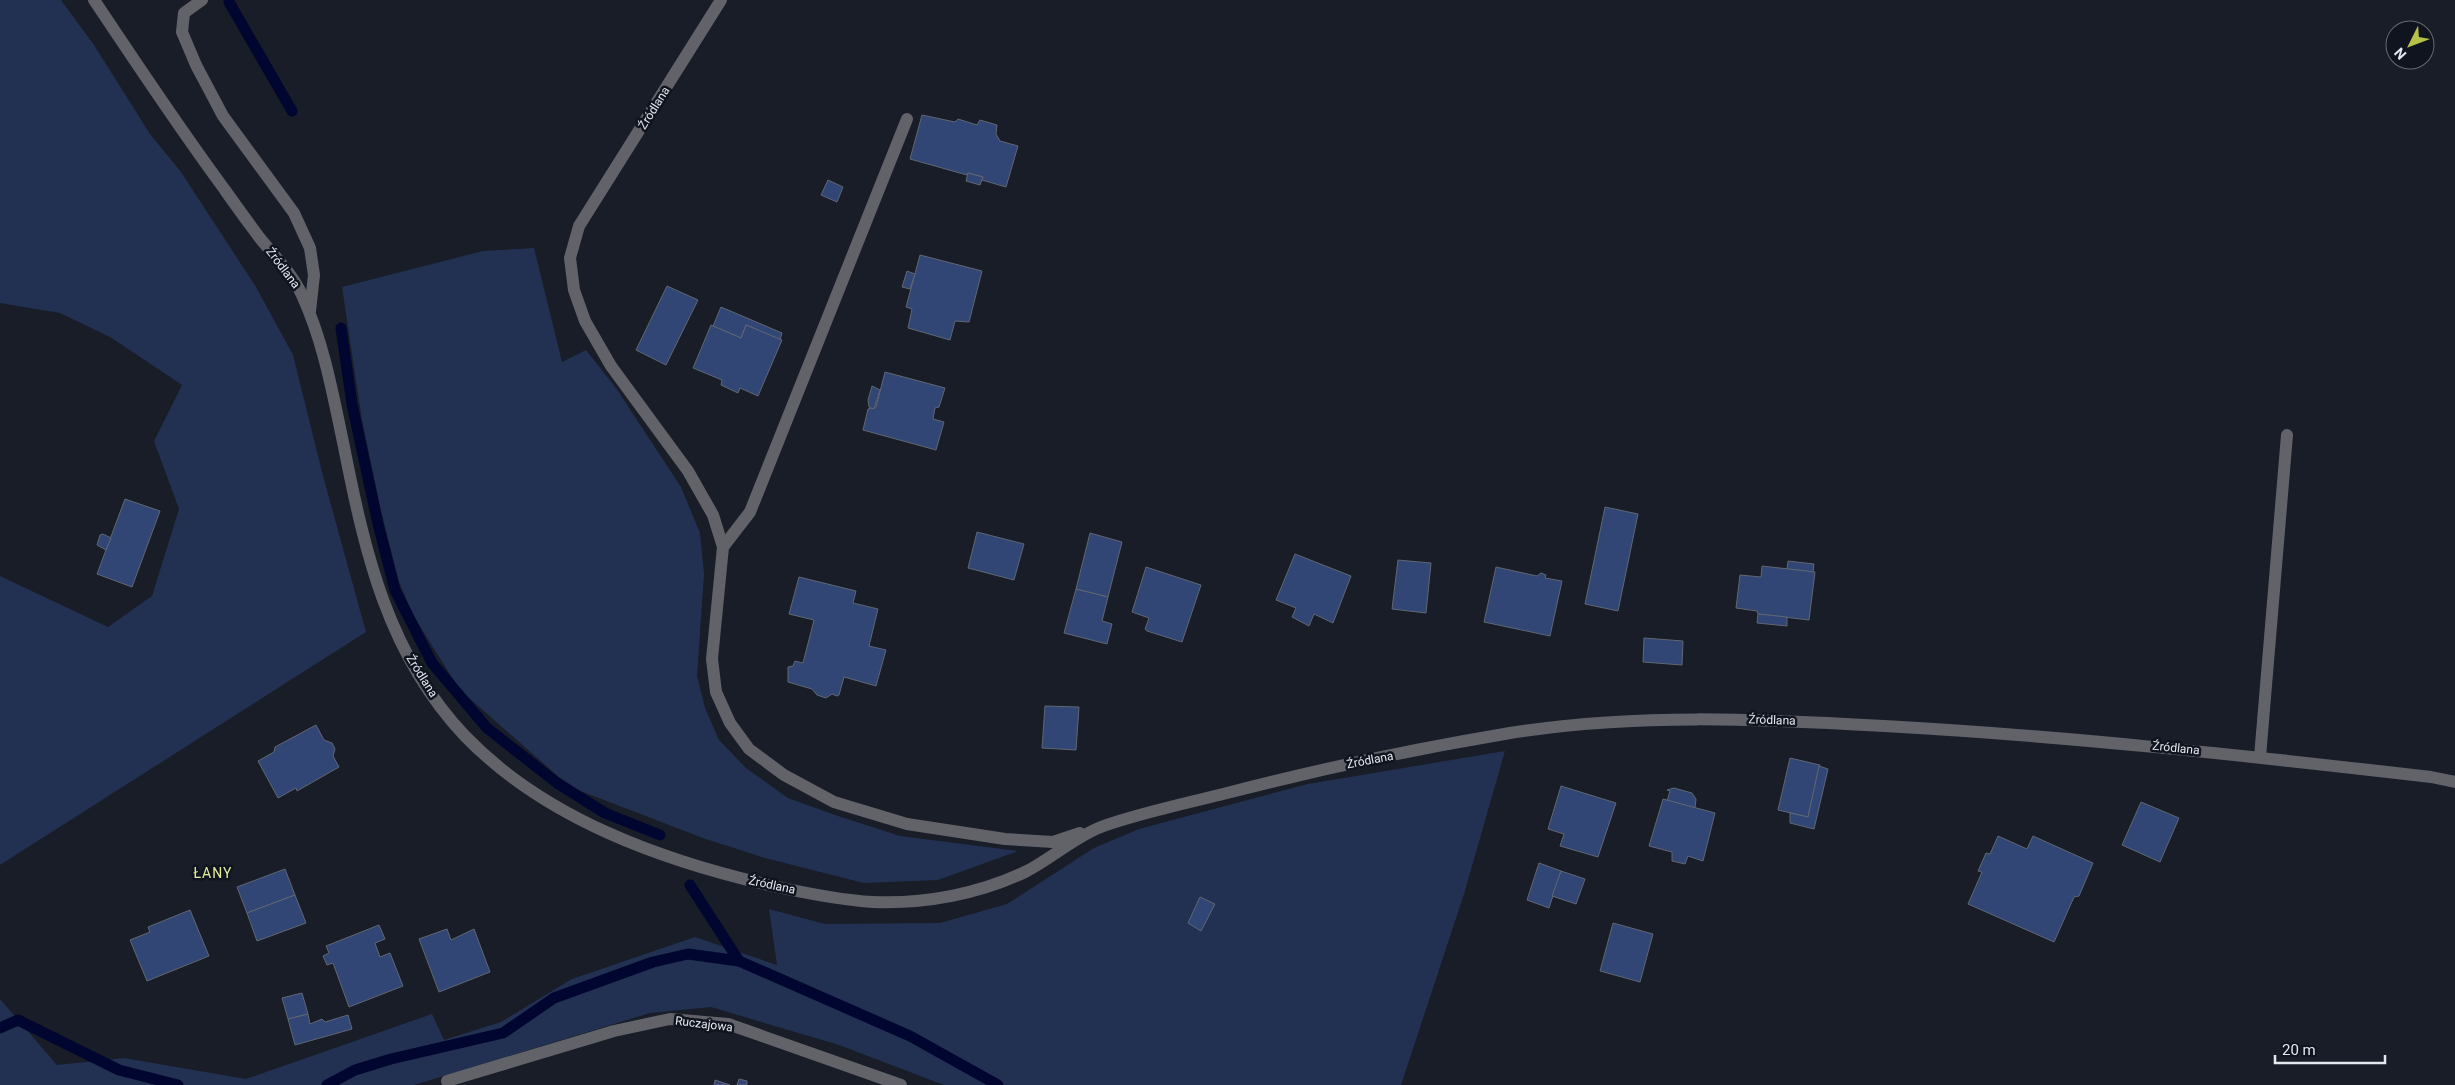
<svg xmlns="http://www.w3.org/2000/svg" width="2455" height="1085" viewBox="0 0 2455 1085" font-family="Roboto,sans-serif">
<style>
.green{fill:#223152}
.lines{fill:none;stroke-linecap:round;stroke-linejoin:round}
.stream{stroke:#000630;stroke-width:11}
.building{fill:#314675;stroke:#606773}
.minor{stroke:#616369;stroke-width:12}
.labels{text-anchor:middle;dominant-baseline:central;stroke-width:5;stroke-linejoin:round;paint-order:stroke}
.street-label{font-size:12px;fill:#e4e8ef;stroke:#0f141e}
.neighbourhood-label{font-size:14px;letter-spacing:1px;fill:#e3ed9f;stroke:#0f141e}
</style>
<rect width="100%" height="100%" fill="#181d27"/>
<!-- green -->
<g class="green">
<polygon points="0,0 61,0 94,45 150,134 181,172 256,287 293,355 323,476 366,632 0,865 0,576 108,627 152,596 179,509 154,441 182,385 110,337 60,313 0,303"/>
<polygon points="534,248 562,362 586,350 616,388 681,487 700,533 704,574 697,676 705,708 719,740 746,768 788,798 835,815 900,836 1018,851 938,880 864,883 765,858 703,838 578,790 559,777 460,690 414,617 399,582 381,511 362,420 342,287 483,251"/>
<polygon points="1505,751 1464,894 1401,1085 944,1085 839,1045 711,1007 650,1013 414,1085 0,1085 0,999 57,1065 124,1058 246,1079 432,1014 444,1040 501,1022 572,979 695,937 777,965 769,909 825,924 940,923 1007,904 1094,848 1139,829 1308,784"/>
</g>
<g class="lines">
<!-- stream -->
<g class="stream">
<polyline points="229,2 292,111"/>
<polyline points="341,328 352,404 378,524 395,590 432,663 487,728 557,783 605,813 660,835"/>
<polyline points="690,885 739,961"/>
<polyline points="0,1028 18,1020 119,1070 178,1085"/>
<polyline points="327,1085 355,1070 391,1059 503,1033 554,998 653,962 688,954 739,961 910,1036 998,1085"/>
</g>
</g>
<!-- building -->
<g class="building">
<polygon points="922,115 955,122 958,119 977,125 980,120 997,125 996,134 1000,141 1018,146 1006,187 982,180 983,177 968,173 967,175 910,159"/>
<polygon points="968,173 983,177 980,185 966,181"/>
<polygon points="828,180 843,187 837,202 821,195"/>
<polygon points="920,255 982,271 969,322 955,321 950,340 908,328 912,309 906,307"/>
<polygon points="907,271 915,274 910,289 902,287"/>
<polygon points="667,286 698,300 666,365 636,350"/>
<polygon points="721,307 782,333 780,340 746,325 741,338 713,326"/>
<polygon points="711,325 741,338 746,325 782,340 758,396 740,388 738,393 721,385 722,380 693,368"/>
<polygon points="885,372 945,388 939,407 935,408 933,419 944,422 936,450 863,430 868,409 876,407"/>
<polygon points="872,386 880,390 874,409 869,407 868,400"/>
<polygon points="125,499 160,511 132,587 97,574"/>
<polygon points="1605,507 1638,514 1618,611 1585,604"/>
<polygon points="977,532 1024,544 1014,580 968,568"/>
<polygon points="1090,533 1122,542 1108,597 1076,589"/>
<polygon points="103,534 111,538 106,550 97,545 100,535"/>
<polygon points="1295,554 1351,576 1333,623 1314,614 1309,626 1292,617 1296,608 1276,600"/>
<polygon points="1398,560 1431,563 1426,613 1392,609"/>
<polygon points="1788,561 1814,564 1813,572 1787,569"/>
<polygon points="1762,566 1815,572 1809,620 1758,614 1757,611 1736,608 1740,575 1761,577"/>
<polygon points="1146,567 1201,585 1182,642 1147,631 1145,629 1149,618 1132,612"/>
<polygon points="1496,567 1537,576 1541,573 1546,575 1545,578 1562,581 1550,636 1484,622"/>
<polygon points="799,577 856,591 853,603 878,609 869,646 886,650 876,686 844,677 839,695 837,696 832,694 826,698 817,695 812,689 788,682 788,667 793,666 795,661 803,663 814,620 789,614"/>
<polygon points="1076,589 1108,597 1102,621 1112,624 1107,644 1064,633"/>
<polygon points="1758,614 1787,617 1787,626 1757,623"/>
<polygon points="1644,638 1683,641 1682,665 1643,662"/>
<polygon points="1045,706 1079,707 1076,750 1042,748"/>
<polygon points="316,725 324,740 332,743 335,749 333,756 339,767 297,791 296,788 278,798 258,761 274,752 275,747"/>
<polygon points="1790,758 1820,765 1808,817 1778,810"/>
<polygon points="1819,766 1828,769 1814,829 1790,823 1790,813 1808,817"/>
<polygon points="1561,786 1616,803 1598,857 1560,846 1564,834 1548,829"/>
<polygon points="1674,788 1692,793 1696,799 1695,808 1667,801 1670,791 1667,790"/>
<polygon points="1663,799 1715,813 1703,861 1688,856 1685,864 1672,861 1672,852 1649,846"/>
<polygon points="2141,802 2179,818 2160,862 2122,845"/>
<polygon points="1998,836 2027,849 2033,836 2093,863 2079,896 2074,897 2054,942 1968,904 1982,872 1978,871 1986,853 1990,854"/>
<polygon points="1539,863 1561,871 1549,908 1527,900"/>
<polygon points="285,869 295,895 247,913 237,887"/>
<polygon points="1561,871 1585,879 1576,904 1552,896"/>
<polygon points="295,895 306,923 257,941 247,913"/>
<polygon points="1200,897 1215,904 1201,931 1188,923"/>
<polygon points="190,910 209,956 147,981 130,940 150,932 148,927"/>
<polygon points="1613,923 1653,934 1640,982 1600,971"/>
<polygon points="379,925 385,939 375,943 380,957 390,953 403,986 349,1007 333,963 327,965 323,956 329,953 326,946"/>
<polygon points="447,929 451,940 474,929 490,972 439,992 419,939"/>
<polygon points="302,993 308,1014 288,1019 282,998"/>
<polygon points="308,1014 310,1024 322,1019 325,1022 348,1015 352,1029 295,1045 288,1019"/>
<polygon points="739,1079 747,1081 747,1085 737,1085"/>
<polygon points="715,1080 730,1085 714,1085"/>
</g>
<g class="lines">
<!-- minor -->
<g class="minor">
<path d="M94,0C137,64 179,128 225,190C236,206 248,222 259,237C274,256 292,273 302,295C324,343 333,395 344,447C365,553 388,655 465,736C545,819 663,861 773,886C805,893 839,900 873,902C925,904 980,894 1027,871C1052,858 1075,837 1101,827C1139,813 1188,803 1227,793C1320,769 1414,749 1510,733C1634,713 1759,719 1884,726C2067,736 2249,756 2431,777L2455,782"/>
<polyline points="202,0 184,13 182,32 196,65 223,116 294,213 310,248 314,275 310,311"/>
<polyline points="721,0 579,226 570,258 574,290 585,321 611,366 688,471 713,515 723,547 712,659 716,692 730,723 749,749 784,775 834,802 907,824 1005,839 1053,842 1080,833"/>
<polyline points="723,547 750,512 907,119"/>
<polyline points="2260,757 2287,435"/>
<polyline points="447,1081 614,1031 670,1019 728,1024 901,1085"/>
</g>
</g>
<g class="labels">
<!-- street labels -->
<g class="street-label">
<text transform="translate(654 108) rotate(-58)">Źródlana</text>
<text transform="translate(283 268) rotate(53)">Źródlana</text>
<text transform="translate(422 676) rotate(58)">Źródlana</text>
<text transform="translate(1772 720) rotate(2)">Źródlana</text>
<text transform="translate(2176 748) rotate(6)">Źródlana</text>
<text transform="translate(1370 760) rotate(-11)">Źródlana</text>
<text transform="translate(772 885) rotate(12)">Źródlana</text>
<text transform="translate(704 1024) rotate(7)">Ruczajowa</text>
</g>
<!-- neighbourhood labels -->
<g class="neighbourhood-label">
<text x="213" y="873">ŁANY</text>
</g>
</g>
<!-- north arrow -->
<g transform="translate(2410 45) rotate(228)"><circle r="24" fill="#0f141e" stroke="#646972"/>
<path d="M0-4L9 19L0 12L-9 19Z" fill="#b6c148"/>
<text y="-8" font-size="14" font-weight="bold" text-anchor="middle" fill="#e4e8ef">N</text>
</g>
<!-- scale -->
<path d="M2275 1055v8h110v-8" fill="none" stroke="#e4e8ef" stroke-width="2.5"/>
<text x="2282" y="1055" font-size="15" fill="#e4e8ef" stroke="#0f141e" stroke-width="4" paint-order="stroke">20 m</text>
</svg>
